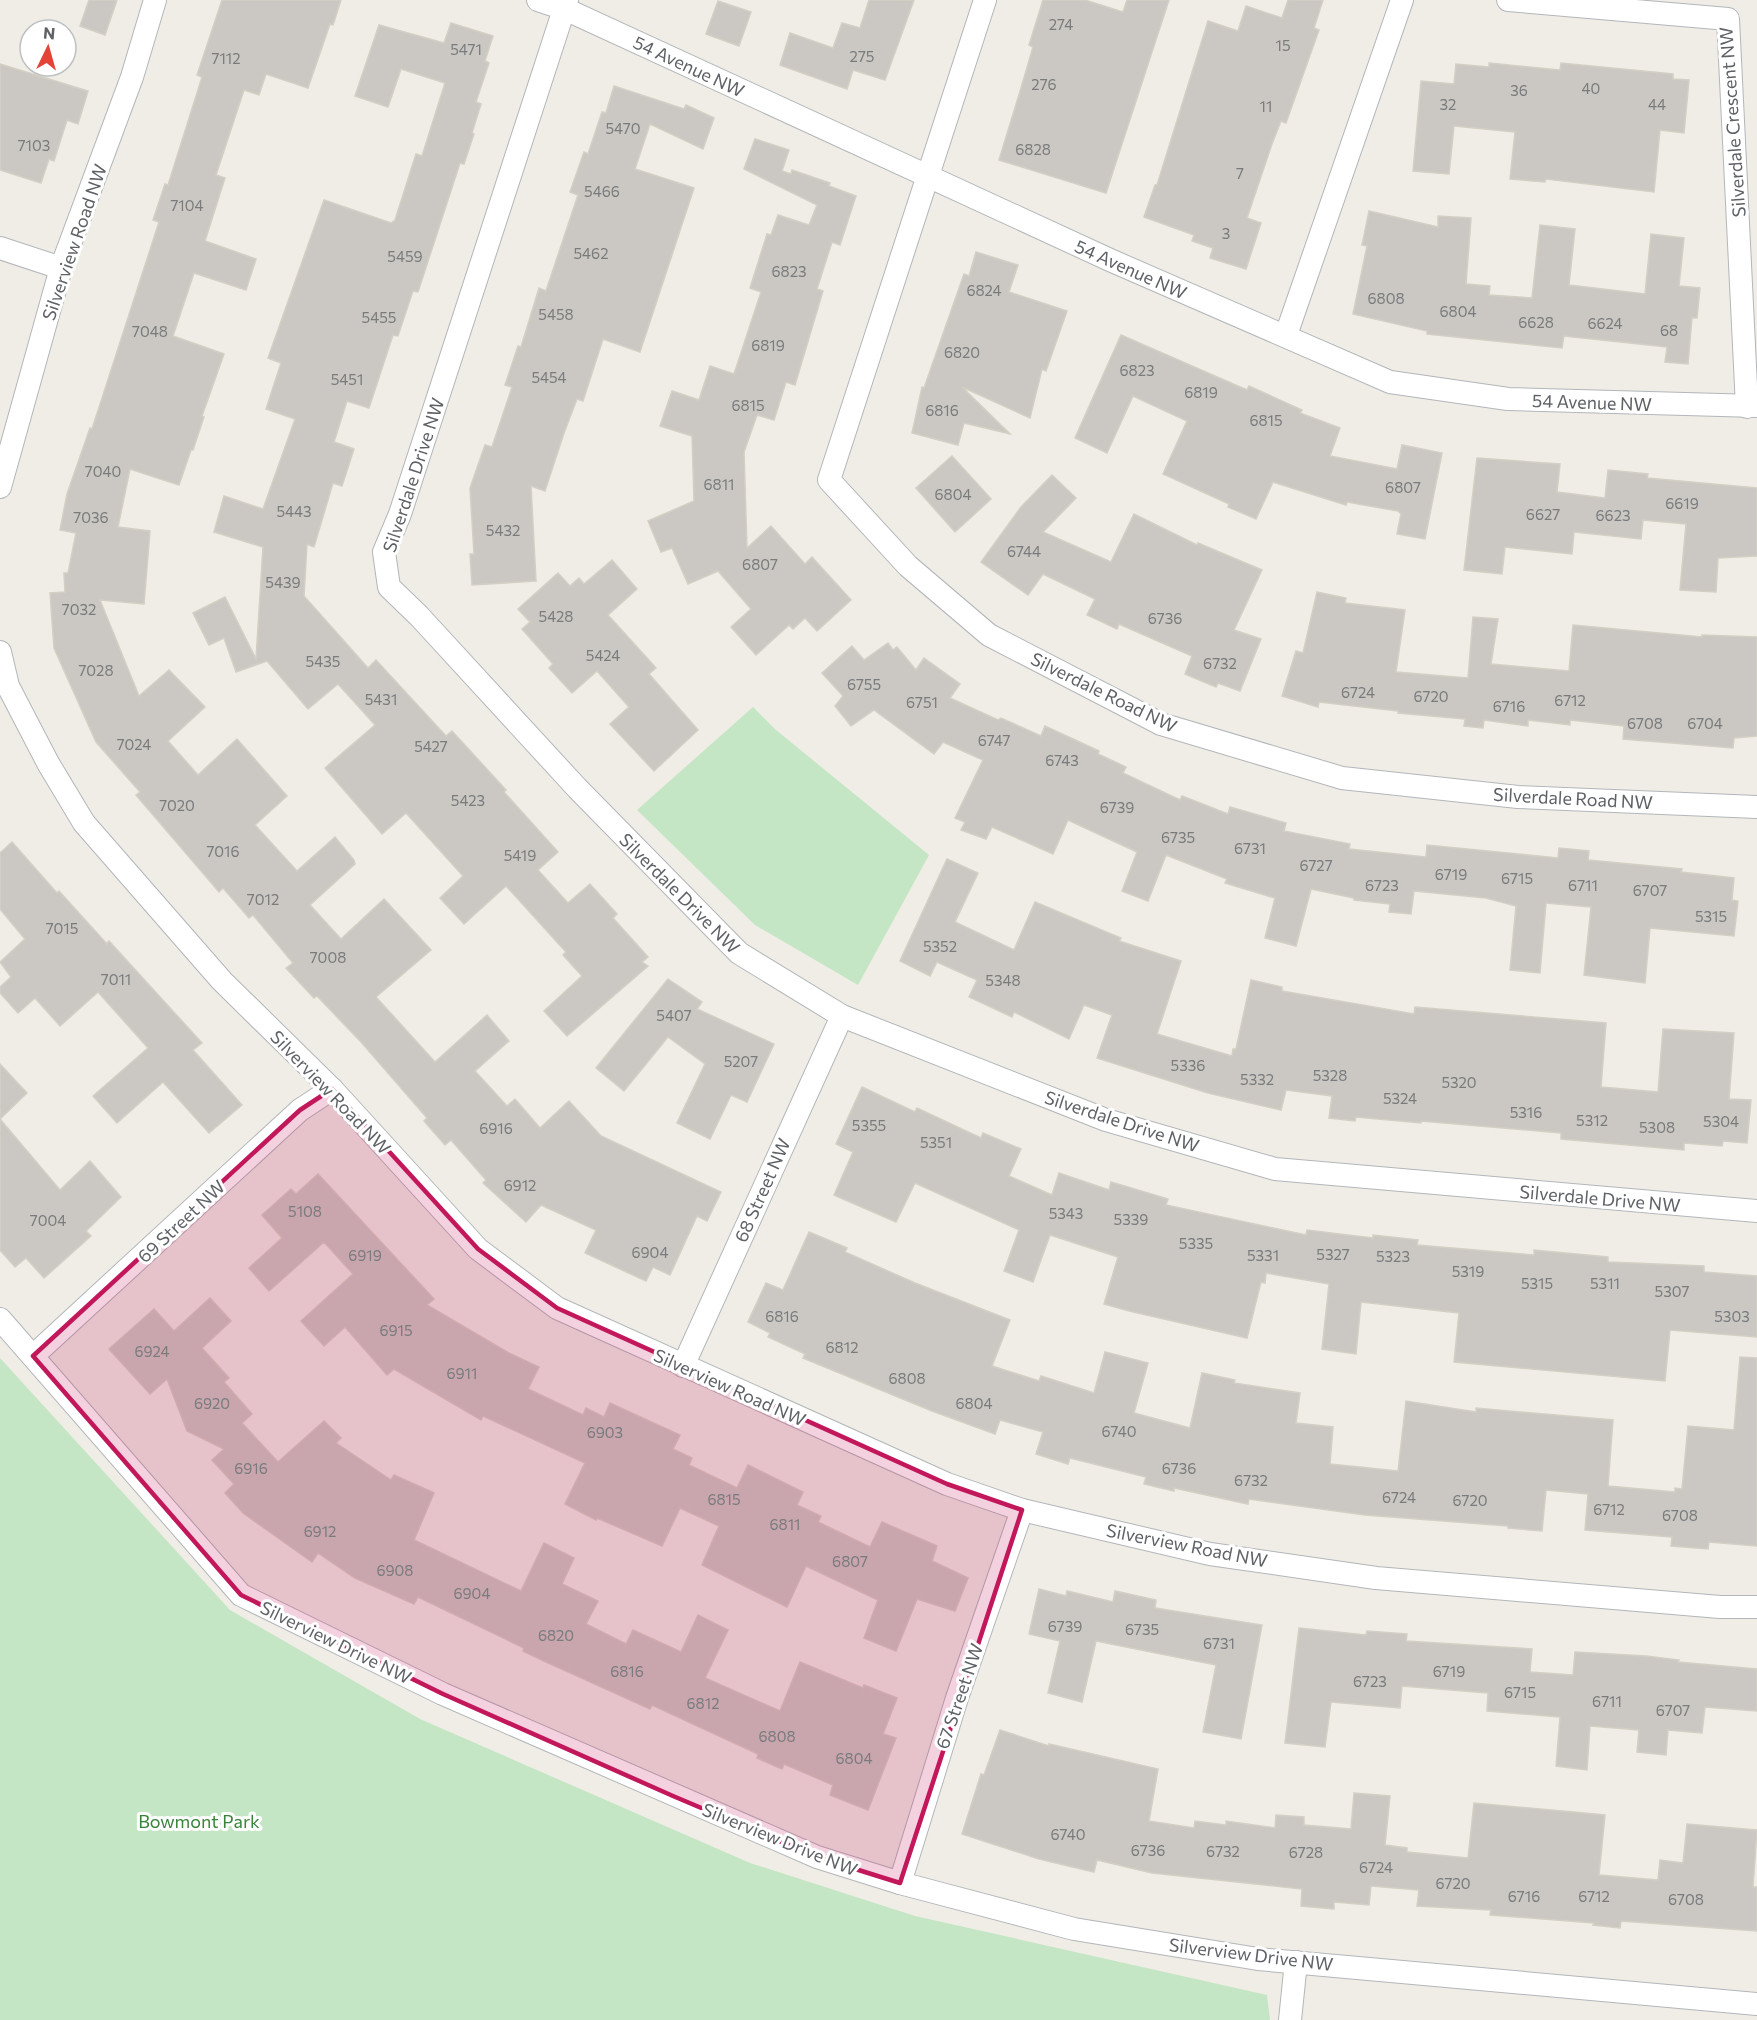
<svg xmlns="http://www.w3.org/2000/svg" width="1757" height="2020" viewBox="0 0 1757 2020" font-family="Commissioner,sans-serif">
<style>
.green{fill:#c4e6c4}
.building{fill:#cbc8c3;stroke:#d4cfc4;stroke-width:1.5}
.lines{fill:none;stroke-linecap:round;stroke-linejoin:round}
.minor-casing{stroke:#b3b6ba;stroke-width:24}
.minor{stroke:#fff;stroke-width:22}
.marked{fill:#c2185b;fill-opacity:0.2;stroke:#c2185b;stroke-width:4.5;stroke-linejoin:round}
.labels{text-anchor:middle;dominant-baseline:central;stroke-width:6;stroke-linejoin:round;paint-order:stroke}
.number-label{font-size:15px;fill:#797b7d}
.street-label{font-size:18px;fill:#5e6166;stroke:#fff}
.park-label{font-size:18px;fill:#38833a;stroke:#fff}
</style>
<rect width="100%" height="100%" fill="#efede6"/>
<!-- green -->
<g class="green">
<polygon points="753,707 776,730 929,855 858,985 755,925 637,810"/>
<polygon points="0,1358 230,1610 420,1719 750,1863 915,1916 1267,1995 1270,2020 0,2020"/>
</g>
<!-- building -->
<g class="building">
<polygon points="89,0 117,0 105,35 80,26"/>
<polygon points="222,0 341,0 333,25 330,24 308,88 266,74 259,95 244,90 216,175 225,178 205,241 256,259 246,290 194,273 173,336 224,354 202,416 204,417 193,450 191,450 179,485 130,469 118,527 150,531 144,604 100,600 139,696 169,670 205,707 168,741 198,775 237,739 287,796 255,825 297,871 335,837 354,860 355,864 310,905 341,939 384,899 431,950 376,997 435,1062 487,1015 509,1041 475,1071 507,1106 515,1099 540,1128 569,1101 601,1136 721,1192 707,1221 697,1216 670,1275 653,1267 646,1281 585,1253 596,1230 541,1205 526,1222 483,1183 486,1180 451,1140 445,1145 424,1121 427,1118 361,1042 317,996 314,998 286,968 293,963 253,915 249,918 223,888 219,892 136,795 140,792 96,742 54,648 50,593 65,592 64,573 68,573 76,533 60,530 67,494 90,428 92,429 159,222 153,220 165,184 168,185 202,77 197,75"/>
<polygon points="869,0 914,0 885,80 853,70 847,89 780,65 790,33 833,48 842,23 860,28"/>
<polygon points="1043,0 1085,0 1123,12 1127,0 1169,0 1106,193 999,160 1021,88 1033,47 1029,45"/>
<polygon points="1288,0 1323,0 1314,28 1319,30 1286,123 1281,121 1272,144 1247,218 1261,223 1246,269 1210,258 1213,248 1192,241 1194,235 1144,217 1155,185 1157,185 1208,21 1238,31 1246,6 1282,18"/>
<polygon points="718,1 751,12 739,46 706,34"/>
<polygon points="451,23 493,36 485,61 489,63 476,102 481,104 472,133 474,134 464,164 460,163 418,292 413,291 398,336 393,335 369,408 347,401 334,442 354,449 342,486 333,483 314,547 307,544 304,596 368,668 376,660 446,736 452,731 506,790 504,792 558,852 538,870 568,903 590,884 617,914 613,918 648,957 642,962 648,966 567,1036 544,1011 582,976 563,955 566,952 517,898 506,886 464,924 440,898 463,876 406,813 382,834 325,768 375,725 338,684 308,709 267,661 236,672 224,638 209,645 193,613 225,597 256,659 263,547 214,532 224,496 263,509 295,419 266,409 281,363 268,358 324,200 391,223 395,220 416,154 422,156 445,83 401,69 388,107 355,96 379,25 444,43"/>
<polygon points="1489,63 1560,70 1561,63 1673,74 1673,79 1689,80 1684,133 1660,130 1654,192 1546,179 1545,182 1510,179 1515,132 1454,126 1449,174 1413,171 1421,81 1454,84 1456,64 1489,67"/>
<polygon points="0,64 88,91 78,124 67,120 54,161 49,159 41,183 0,170"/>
<polygon points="614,86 684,109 686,105 714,118 703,149 650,124 635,169 694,188 640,352 603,339 583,401 577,399 564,433 545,491 531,486 536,581 472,585 470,554 474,554 470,488 485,445 492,447 512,387 505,385 518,346 521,347 539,288 546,291 578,195 570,192 584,152 588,154 602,112 606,113"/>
<polygon points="755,139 789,150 782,171 791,174 792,170 830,183 829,186 856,196 840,245 832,242 817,289 823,291 795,385 786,382 774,420 757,415 744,452 747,548 771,526 805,564 812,557 851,600 817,631 805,618 793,629 789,625 756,655 731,627 751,609 718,571 688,584 672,548 661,552 648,521 694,501 692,436 660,426 672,391 699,400 710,366 734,374 761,292 750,288 767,234 771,235 778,215 809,225 817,205 744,169"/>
<polygon points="1369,211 1438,227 1438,216 1471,218 1466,284 1490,286 1489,295 1532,298 1540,225 1575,229 1569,285 1645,294 1651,234 1684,238 1679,286 1700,288 1697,318 1692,318 1688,364 1665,362 1667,347 1564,336 1562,348 1427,334 1427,331 1353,314 1367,246 1362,245"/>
<polygon points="976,252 1018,265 1009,292 1067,311 1046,371 1042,369 1030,418 962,387 1010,434 964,423 958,445 912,433 922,387 924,388 964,274 969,276"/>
<polygon points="1121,335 1247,390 1249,386 1302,410 1300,413 1340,428 1330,456 1397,469 1402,445 1442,453 1425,539 1397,534 1401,514 1398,511 1347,502 1346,505 1273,482 1256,519 1228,507 1229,504 1163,474 1187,421 1133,396 1107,453 1075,438"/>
<polygon points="952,456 991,499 955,532 916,488"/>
<polygon points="1477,458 1560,464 1557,492 1605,498 1608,470 1648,474 1647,478 1757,488 1757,556 1718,558 1716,592 1680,590 1686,524 1643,520 1641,539 1574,532 1572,554 1505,547 1502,574 1464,570"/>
<polygon points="1052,475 1076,498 1043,532 1111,562 1134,514 1197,545 1198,543 1262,570 1234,630 1261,639 1240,691 1218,683 1216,687 1185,674 1192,656 1119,624 1117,629 1087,615 1095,599 1043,574 1028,595 981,562 1021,507"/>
<polygon points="612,560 637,589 608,615 656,668 649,674 698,730 654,771 610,724 629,707 597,671 572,693 549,668 553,664 522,629 530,622 518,609 558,573 570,586 579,578 584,584"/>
<polygon points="1317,592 1346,598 1345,603 1405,610 1396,672 1468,678 1473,617 1498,619 1491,664 1569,671 1573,625 1702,637 1702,635 1757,637 1757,736 1734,738 1733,748 1623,739 1624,726 1570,720 1570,725 1528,720 1528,726 1484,720 1483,728 1464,726 1465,719 1398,713 1398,711 1319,702 1318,707 1282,696 1296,651 1303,653"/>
<polygon points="888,643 893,650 897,647 916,670 924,658 960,684 950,698 998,720 1001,718 1041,736 1045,726 1099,751 1098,754 1126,767 1123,773 1180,800 1182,796 1228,814 1230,807 1286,823 1284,831 1350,844 1349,849 1426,857 1427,845 1558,858 1559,848 1589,851 1588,860 1682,869 1681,872 1734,878 1732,900 1738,901 1734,936 1650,928 1645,983 1584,975 1591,907 1546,903 1540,973 1510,970 1516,906 1486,898 1414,891 1411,914 1389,912 1390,904 1354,900 1354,898 1311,889 1296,946 1265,938 1275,898 1225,883 1227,879 1166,855 1148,901 1122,891 1137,852 1068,820 1053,854 992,827 986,839 961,830 965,822 955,818 983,760 943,742 934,754 874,710 851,726 835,706 843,696 822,673 852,646 864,660"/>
<polygon points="12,842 57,893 59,891 107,944 109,941 202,1043 193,1050 242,1105 209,1133 163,1082 117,1123 93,1096 148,1048 98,992 60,1026 35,998 18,1013 0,993 0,987 11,977 0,962 25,939 0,909 0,853"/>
<polygon points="947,859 978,873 955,922 1014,950 1035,902 1121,938 1119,941 1181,961 1157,1034 1232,1056 1233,1049 1236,1049 1251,980 1282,987 1282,991 1414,1014 1415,1007 1606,1023 1601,1087 1658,1092 1663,1029 1734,1033 1729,1099 1751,1100 1747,1143 1723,1141 1722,1146 1684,1143 1684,1150 1561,1139 1561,1133 1421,1121 1421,1123 1356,1117 1355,1121 1329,1118 1332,1096 1286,1090 1281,1110 1208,1093 1097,1058 1112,1015 1084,1005 1069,1039 1014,1012 1012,1017 969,997 977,980 937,962 930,976 900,961"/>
<polygon points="668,979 702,1002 697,1009 774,1044 747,1102 731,1095 710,1139 677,1123 705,1064 668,1037 624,1091 596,1068"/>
<polygon points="0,1064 27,1093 0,1119"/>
<polygon points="862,1087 915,1112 917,1108 981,1138 983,1133 1021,1149 1009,1176 1052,1195 1059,1173 1109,1190 1111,1182 1168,1199 1166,1205 1306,1235 1307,1230 1373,1238 1373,1235 1418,1240 1417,1245 1534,1255 1534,1250 1608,1257 1608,1262 1704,1266 1704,1272 1757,1276 1757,1337 1670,1330 1665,1381 1454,1362 1459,1313 1361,1302 1356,1354 1322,1349 1329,1284 1266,1273 1265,1283 1261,1282 1247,1338 1129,1311 1104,1304 1118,1257 1050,1235 1033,1282 1004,1271 1019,1230 915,1183 896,1222 834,1195 853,1152 836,1144"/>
<polygon points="0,1119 60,1190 90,1161 121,1197 86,1231 91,1236 44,1278 26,1258 15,1267 0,1250"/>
<polygon points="318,1174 434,1299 427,1305 507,1352 539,1367 528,1389 583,1415 586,1408 604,1417 610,1403 680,1435 673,1449 692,1458 689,1465 737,1488 748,1465 803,1492 797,1505 821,1516 818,1522 870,1547 882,1522 937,1546 932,1561 968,1578 955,1611 917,1599 896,1651 864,1638 878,1600 806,1566 787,1607 702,1565 719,1526 680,1508 662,1546 597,1518 596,1520 565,1504 585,1463 483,1416 481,1420 394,1369 387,1375 345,1327 324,1346 301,1321 353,1274 324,1242 269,1291 249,1268 282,1238 262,1215 291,1189 296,1194"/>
<polygon points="809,1232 847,1248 845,1252 915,1283 1010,1320 992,1366 1039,1381 1041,1376 1094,1393 1105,1352 1148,1363 1134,1413 1190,1428 1202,1373 1235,1380 1234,1383 1300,1393 1296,1423 1333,1427 1330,1464 1398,1471 1406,1401 1476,1412 1476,1408 1613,1420 1608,1486 1675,1492 1675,1488 1682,1489 1688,1426 1734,1430 1740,1357 1757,1358 1757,1546 1709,1542 1708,1549 1671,1546 1672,1537 1585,1530 1588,1494 1546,1490 1542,1531 1508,1528 1508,1526 1365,1515 1249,1499 1248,1504 1174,1488 1174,1491 1144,1484 1146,1477 1070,1458 1068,1464 1036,1454 1043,1432 1000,1420 995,1434 932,1411 803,1358 805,1354 768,1337 770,1333 748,1322 766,1283 783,1290"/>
<polygon points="210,1298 231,1321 202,1348 229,1378 224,1382 252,1414 242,1423 278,1462 324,1421 341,1438 336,1443 391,1480 394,1475 434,1493 414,1540 521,1591 544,1543 574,1558 562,1584 598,1601 586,1624 626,1644 633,1630 681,1652 698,1615 728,1630 705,1678 780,1711 800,1662 863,1688 864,1685 897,1698 883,1734 896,1738 868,1810 830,1795 833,1785 784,1764 782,1769 757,1758 758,1754 652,1705 650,1709 544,1661 523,1651 524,1648 418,1597 414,1604 355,1578 318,1553 312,1562 243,1513 225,1493 234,1484 212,1460 224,1449 187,1431 167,1379 150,1394 109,1349 154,1309 174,1331"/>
<polygon points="1039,1589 1066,1596 1067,1591 1113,1602 1115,1591 1156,1600 1155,1608 1262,1625 1241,1739 1203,1732 1216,1665 1096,1641 1082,1702 1048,1693 1060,1641 1029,1634"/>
<polygon points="1299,1628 1366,1635 1367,1631 1407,1634 1406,1641 1532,1649 1530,1672 1573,1675 1575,1652 1646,1656 1679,1660 1678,1662 1757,1669 1757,1711 1705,1707 1702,1733 1668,1730 1666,1755 1637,1752 1639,1730 1590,1726 1587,1770 1556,1766 1560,1717 1487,1711 1488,1693 1402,1686 1400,1708 1331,1702 1325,1747 1285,1743"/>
<polygon points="1000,1730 1049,1746 1049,1744 1158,1769 1149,1821 1194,1828 1195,1821 1226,1825 1226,1821 1275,1828 1276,1815 1304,1817 1304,1825 1351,1829 1354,1793 1390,1796 1385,1845 1407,1848 1407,1852 1468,1858 1474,1803 1605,1815 1599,1875 1658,1880 1660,1860 1683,1863 1687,1824 1757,1830 1753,1887 1757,1887 1757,1931 1621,1921 1620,1928 1593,1925 1594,1923 1490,1915 1491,1910 1417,1906 1419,1890 1371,1886 1369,1905 1334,1902 1334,1909 1301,1906 1302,1889 1152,1873 1097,1860 1094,1872 1039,1859 962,1834 981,1774 984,1775"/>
</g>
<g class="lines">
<!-- minor casing -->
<g class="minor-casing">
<g id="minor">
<polyline points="538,0 565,9 1110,260 1390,382 1508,399 1757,406"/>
<polyline points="567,0 400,514 384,552 389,587 419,616 577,788 739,953 842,1016 1106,1120 1275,1169 1757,1211"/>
<polyline points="985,0 829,480 908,566 989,635 1161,724 1342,778 1518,797 1757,807"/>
<polyline points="1508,0 1728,19 1747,407"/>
<polyline points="0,248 61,268"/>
<polyline points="1286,335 1402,0"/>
<polyline points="0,487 61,268 132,77 155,0"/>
<polyline points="0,652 8,686 48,763 84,823 222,981 332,1089 478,1249 557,1308 947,1484 1022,1510 1210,1554 1376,1578 1720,1607 1757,1607"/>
<polyline points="0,1319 241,1595 443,1694 817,1857 900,1883 1074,1929 1258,1959 1757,2004"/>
<polyline points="33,1356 300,1110 332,1089"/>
<polyline points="683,1366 842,1016"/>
<polyline points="900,1883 957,1698 1022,1510"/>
<polyline points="1290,2020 1296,1962"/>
</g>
</g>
<!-- minor -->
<use href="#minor" class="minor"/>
</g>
<!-- marked area -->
<path class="marked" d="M332,1089L478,1249L557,1308L947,1484L1022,1510L900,1883L817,1857L673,1796L443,1694L241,1595L33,1356L300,1110Z"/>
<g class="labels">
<!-- number labels -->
<g class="number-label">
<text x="1061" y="24">274</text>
<text x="1283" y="45">15</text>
<text x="466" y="49">5471</text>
<text x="862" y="56">275</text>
<text x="226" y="58">7112</text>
<text x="1044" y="84">276</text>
<text x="1591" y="88">40</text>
<text x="1519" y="90">36</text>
<text x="1448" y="104">32</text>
<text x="1657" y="104">44</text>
<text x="1266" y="106">11</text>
<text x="623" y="128">5470</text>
<text x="34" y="145">7103</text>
<text x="1033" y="149">6828</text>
<text x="1240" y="173">7</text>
<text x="602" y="191">5466</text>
<text x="187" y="205">7104</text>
<text x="1226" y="233">3</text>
<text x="591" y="253">5462</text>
<text x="405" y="256">5459</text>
<text x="789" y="271">6823</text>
<text x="984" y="290">6824</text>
<text x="1386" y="298">6808</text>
<text x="1458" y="311">6804</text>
<text x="556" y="314">5458</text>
<text x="379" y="317">5455</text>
<text x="1536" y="322">6628</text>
<text x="1605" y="323">6624</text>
<text x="1669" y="330">68</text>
<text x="150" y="331">7048</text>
<text x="768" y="345">6819</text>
<text x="962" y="352">6820</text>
<text x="1137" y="370">6823</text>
<text x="549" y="377">5454</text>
<text x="347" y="379">5451</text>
<text x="1201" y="392">6819</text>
<text x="748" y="405">6815</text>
<text x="942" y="410">6816</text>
<text x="1266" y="420">6815</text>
<text x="103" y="471">7040</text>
<text x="719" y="484">6811</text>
<text x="1403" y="487">6807</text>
<text x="953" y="494">6804</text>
<text x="1682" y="503">6619</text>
<text x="294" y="511">5443</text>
<text x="1543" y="514">6627</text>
<text x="1613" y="515">6623</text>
<text x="91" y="517">7036</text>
<text x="503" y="530">5432</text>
<text x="1024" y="551">6744</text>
<text x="760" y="564">6807</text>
<text x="283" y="582">5439</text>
<text x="79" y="609">7032</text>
<text x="556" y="616">5428</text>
<text x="1165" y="618">6736</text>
<text x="603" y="655">5424</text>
<text x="323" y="661">5435</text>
<text x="1220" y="663">6732</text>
<text x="96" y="670">7028</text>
<text x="864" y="684">6755</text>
<text x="1358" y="692">6724</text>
<text x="1431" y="696">6720</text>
<text x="381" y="699">5431</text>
<text x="1570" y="700">6712</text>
<text x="922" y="702">6751</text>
<text x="1509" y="706">6716</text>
<text x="1645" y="723">6708</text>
<text x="1705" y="723">6704</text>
<text x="994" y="740">6747</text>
<text x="134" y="744">7024</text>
<text x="431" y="746">5427</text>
<text x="1062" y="760">6743</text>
<text x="468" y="800">5423</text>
<text x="177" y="805">7020</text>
<text x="1117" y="807">6739</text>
<text x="1178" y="837">6735</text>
<text x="1250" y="848">6731</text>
<text x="223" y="851">7016</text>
<text x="520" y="855">5419</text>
<text x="1316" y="865">6727</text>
<text x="1451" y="874">6719</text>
<text x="1517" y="878">6715</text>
<text x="1382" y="885">6723</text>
<text x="1583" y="885">6711</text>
<text x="1650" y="890">6707</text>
<text x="263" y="899">7012</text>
<text x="1711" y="916">5315</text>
<text x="62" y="928">7015</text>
<text x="940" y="946">5352</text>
<text x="328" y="957">7008</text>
<text x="116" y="979">7011</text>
<text x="1003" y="980">5348</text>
<text x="674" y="1015">5407</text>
<text x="741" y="1061">5207</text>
<text x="1188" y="1065">5336</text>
<text x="1330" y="1075">5328</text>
<text x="1257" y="1079">5332</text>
<text x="1459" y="1082">5320</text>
<text x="1400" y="1098">5324</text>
<text x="1526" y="1112">5316</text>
<text x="1592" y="1120">5312</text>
<text x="1721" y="1121">5304</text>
<text x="869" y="1125">5355</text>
<text x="1657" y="1127">5308</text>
<text x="496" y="1128">6916</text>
<text x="936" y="1142">5351</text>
<text x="520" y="1185">6912</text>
<text x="305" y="1211">5108</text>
<text x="1066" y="1213">5343</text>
<text x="1131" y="1219">5339</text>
<text x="48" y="1220">7004</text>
<text x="1196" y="1243">5335</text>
<text x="650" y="1252">6904</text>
<text x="1333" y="1254">5327</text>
<text x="365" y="1255">6919</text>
<text x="1263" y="1255">5331</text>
<text x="1393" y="1256">5323</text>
<text x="1468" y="1271">5319</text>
<text x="1537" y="1283">5315</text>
<text x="1605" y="1283">5311</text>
<text x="1672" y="1291">5307</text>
<text x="782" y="1316">6816</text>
<text x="1732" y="1316">5303</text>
<text x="396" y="1330">6915</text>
<text x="842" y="1347">6812</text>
<text x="152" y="1351">6924</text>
<text x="462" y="1373">6911</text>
<text x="907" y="1378">6808</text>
<text x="212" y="1403">6920</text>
<text x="974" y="1403">6804</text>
<text x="1119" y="1431">6740</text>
<text x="605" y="1432">6903</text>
<text x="251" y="1468">6916</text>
<text x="1179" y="1468">6736</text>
<text x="1251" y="1480">6732</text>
<text x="1399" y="1497">6724</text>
<text x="724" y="1499">6815</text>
<text x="1470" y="1500">6720</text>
<text x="1609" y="1509">6712</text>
<text x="1680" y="1515">6708</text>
<text x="785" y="1524">6811</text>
<text x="320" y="1531">6912</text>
<text x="850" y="1561">6807</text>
<text x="395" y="1570">6908</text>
<text x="472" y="1593">6904</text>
<text x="1065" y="1626">6739</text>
<text x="1142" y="1629">6735</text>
<text x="556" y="1635">6820</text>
<text x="1219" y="1643">6731</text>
<text x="627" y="1671">6816</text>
<text x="1449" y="1671">6719</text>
<text x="1370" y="1681">6723</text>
<text x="1520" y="1692">6715</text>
<text x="1607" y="1701">6711</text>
<text x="703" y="1703">6812</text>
<text x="1673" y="1710">6707</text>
<text x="777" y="1736">6808</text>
<text x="854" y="1758">6804</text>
<text x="1068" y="1834">6740</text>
<text x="1148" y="1850">6736</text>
<text x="1223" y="1851">6732</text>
<text x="1306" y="1852">6728</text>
<text x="1376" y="1867">6724</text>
<text x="1453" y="1883">6720</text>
<text x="1524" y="1896">6716</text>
<text x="1594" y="1896">6712</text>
<text x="1686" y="1899">6708</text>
</g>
<!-- street labels -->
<g class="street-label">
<text transform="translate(689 66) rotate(25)">54 Avenue NW</text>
<text transform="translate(1732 122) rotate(-94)">Silverdale Crescent NW</text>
<text transform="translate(74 242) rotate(-71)">Silverview Road NW</text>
<text transform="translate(1131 269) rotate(24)">54 Avenue NW</text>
<text transform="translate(1592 402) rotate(2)">54 Avenue NW</text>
<text transform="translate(413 475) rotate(-72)">Silverdale Drive NW</text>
<text transform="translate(1104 692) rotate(26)">Silverdale Road NW</text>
<text transform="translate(1573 798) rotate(3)">Silverdale Road NW</text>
<text transform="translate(680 893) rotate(45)">Silverdale Drive NW</text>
<text transform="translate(331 1092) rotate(46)">Silverview Road NW</text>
<text transform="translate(1122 1121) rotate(18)">Silverdale Drive NW</text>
<text transform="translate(762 1190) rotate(-66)">68 Street NW</text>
<text transform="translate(1600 1198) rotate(5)">Silverdale Drive NW</text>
<text transform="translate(181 1221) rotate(-43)">69 Street NW</text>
<text transform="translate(730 1387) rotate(24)">Silverview Road NW</text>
<text transform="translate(1187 1545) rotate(11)">Silverview Road NW</text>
<text transform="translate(336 1642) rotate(26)">Silverview Drive NW</text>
<text transform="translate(959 1696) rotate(-71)">67 Street NW</text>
<text transform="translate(780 1839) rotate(22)">Silverview Drive NW</text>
<text transform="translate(1251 1954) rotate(7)">Silverview Drive NW</text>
</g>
<!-- park labels -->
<g class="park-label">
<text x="199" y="1821">Bowmont Park</text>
</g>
</g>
<!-- north arrow -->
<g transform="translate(48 48) rotate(5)"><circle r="28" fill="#ffffff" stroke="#bfc0c2" stroke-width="1.5"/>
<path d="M0-4.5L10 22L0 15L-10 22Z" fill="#e44338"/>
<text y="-9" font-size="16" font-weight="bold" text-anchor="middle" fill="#5e6166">N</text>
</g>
</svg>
